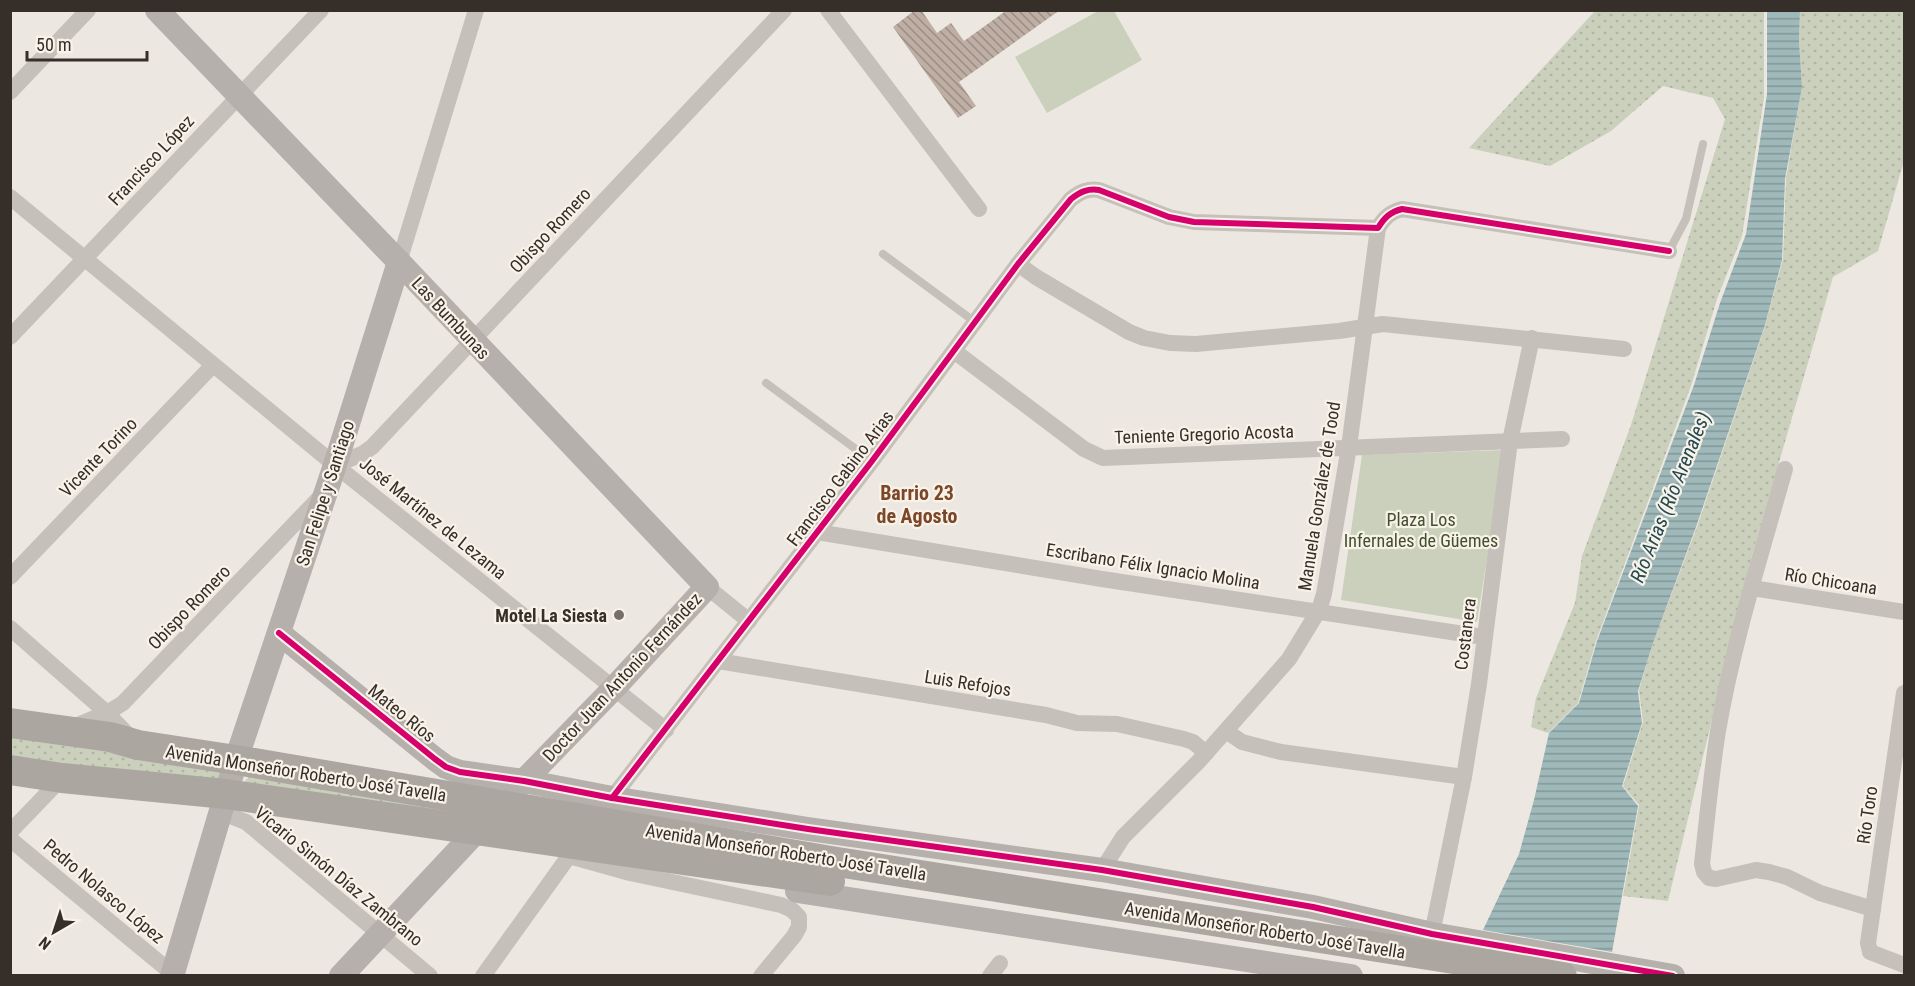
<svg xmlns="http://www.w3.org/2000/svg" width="1915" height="986" viewBox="0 0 1915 986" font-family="'Roboto Condensed',sans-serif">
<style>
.grass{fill:url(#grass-dots)}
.park{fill:#cad0bc}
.water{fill:url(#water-rules)}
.building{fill:url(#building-back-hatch)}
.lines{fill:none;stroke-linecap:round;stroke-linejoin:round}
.lane{stroke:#c5c0ba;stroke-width:8}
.street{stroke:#c5c0ba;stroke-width:16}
.secondary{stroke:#b5b0ab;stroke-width:24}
.highway{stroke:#aba7a0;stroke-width:30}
.cycleway-casing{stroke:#f8f2e8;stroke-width:10}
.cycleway{stroke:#d6006c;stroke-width:6}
.poi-dot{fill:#756f69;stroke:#f8f2e8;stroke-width:2}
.labels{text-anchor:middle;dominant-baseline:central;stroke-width:4.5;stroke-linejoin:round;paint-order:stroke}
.street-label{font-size:18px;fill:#352e29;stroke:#f8f2e8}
.park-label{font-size:18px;fill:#41502f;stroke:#f8f2e8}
.poi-label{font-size:18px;font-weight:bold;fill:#352e29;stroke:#f8f2e8;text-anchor:end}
.neighbourhood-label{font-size:20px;font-weight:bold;fill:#7c4629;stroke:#f8f2e8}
.water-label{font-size:20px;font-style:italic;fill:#224a52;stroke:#f8f2e8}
</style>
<defs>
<pattern id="grass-dots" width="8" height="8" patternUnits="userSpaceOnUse" patternTransform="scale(1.5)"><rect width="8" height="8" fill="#cad0bc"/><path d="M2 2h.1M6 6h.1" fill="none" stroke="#aeb3a2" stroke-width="1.8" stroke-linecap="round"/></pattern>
<pattern id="water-rules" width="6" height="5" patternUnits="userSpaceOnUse" patternTransform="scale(1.5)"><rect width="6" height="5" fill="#9fb8ba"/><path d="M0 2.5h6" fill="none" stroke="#829697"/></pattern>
<pattern id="building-back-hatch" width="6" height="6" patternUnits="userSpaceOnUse" patternTransform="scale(1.5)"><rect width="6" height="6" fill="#beaea4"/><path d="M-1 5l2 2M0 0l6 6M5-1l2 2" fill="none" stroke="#9b8e86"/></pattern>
</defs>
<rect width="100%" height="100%" fill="#ece8e1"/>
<!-- grass -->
<g class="grass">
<polygon points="1595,11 1764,11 1764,98 1742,236 1717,299 1691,386 1596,641 1578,703 1548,733 1531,727 1536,698 1575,603 1582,556 1631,425 1725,119 1713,98 1663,86 1611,131 1550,166 1469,148"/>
<polygon points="1800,11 1904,11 1904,161 1878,251 1833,277 1752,555 1668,901 1623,896 1639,805 1623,786 1643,722 1639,690 1653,643 1697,527 1765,326 1783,259 1786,179 1802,86 1799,40"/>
<polygon points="11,736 217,764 229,780 11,761"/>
<polygon points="250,776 474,815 243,783"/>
</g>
<!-- park -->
<g class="park">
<polygon points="1114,11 1142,60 1047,113 1015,57 1098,11"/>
<polygon points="1504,450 1477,622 1341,600 1362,455"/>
</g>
<!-- water -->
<polygon class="water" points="1767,11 1800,11 1799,40 1802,87 1785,179 1782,260 1765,325 1696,527 1653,643 1638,691 1642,723 1622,786 1638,806 1612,952 1483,930 1519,854 1534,800 1549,733 1579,703 1597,641 1694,385 1720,303 1746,234 1767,94"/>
<!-- building -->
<polygon class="building" points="915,10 921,10 937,33 951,23 964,41 1007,10 1060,10 959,82 976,106 958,118 893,27"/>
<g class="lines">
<!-- lane -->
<g class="lane">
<polyline points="1669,251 1686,219 1703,144"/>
<polyline points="883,254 975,322"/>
<polyline points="766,383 872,461"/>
</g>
<!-- street -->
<g class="street">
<polyline points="828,10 979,209"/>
<polyline points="10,92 88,10"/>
<polyline points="10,197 335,465 666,730"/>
<polyline points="399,262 476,10"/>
<polyline points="1018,264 1036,277 1129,332 1144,338 1170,343 1196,344 1339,331 1383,324 1624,349"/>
<polyline points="10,337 321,10"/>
<polyline points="954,351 1084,449 1103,458 1562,439"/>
<polyline points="335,465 362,454 372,447 784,10"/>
<path d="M1785,469C1761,555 1733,643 1718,731C1711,775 1707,820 1702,864L1704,872L1709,878L1716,879L1756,870L1769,872L1787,877L1820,893L1873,909"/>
<polyline points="817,532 1102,579 1484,637"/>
<polyline points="10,577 213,365"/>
<polyline points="707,587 749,621"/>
<polyline points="1752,588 1904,612"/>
<polyline points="10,628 107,713 131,738"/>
<polyline points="718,661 1046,715 1077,723 1117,724 1184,739 1193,742 1206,753"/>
<polyline points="1904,693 1868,943 1870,952 1904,965"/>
<polyline points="73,727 107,713 123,703 322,495"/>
<polyline points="1226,731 1242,742 1281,752 1464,777"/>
<path d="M612,798L872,461L1018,264L1071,199C1080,192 1088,188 1099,190L1169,217L1194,222L1378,228C1384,218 1390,212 1402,209L1669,251"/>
<polyline points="220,812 246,822 430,976"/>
<polyline points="10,832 62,778"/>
<polyline points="10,839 173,974"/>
<polyline points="1102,870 1123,837 1199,761 1289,659 1319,610 1324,594 1349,447 1378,228"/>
<polyline points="1432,934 1464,777 1479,684 1510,441 1532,338"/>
<polyline points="483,976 569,856 630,873 781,905 792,910 799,917 799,927 794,936 761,976"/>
<polyline points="990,976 1000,963"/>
</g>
<!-- secondary -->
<g class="secondary">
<polyline points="157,10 399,262 707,587 614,688 515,790"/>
<polyline points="279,633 435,759 446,767 460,772 524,781 612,798 808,829 1102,870 1313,907 1432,934 1673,976"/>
<polyline points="797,891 1351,976"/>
<polyline points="172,976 236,760 335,465 399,262"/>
<polyline points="341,976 487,820"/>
</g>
<!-- highway -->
<g class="highway">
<polyline points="10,723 110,737 138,745 236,760 831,861 1562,976"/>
<polyline points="10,770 62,778 226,794 830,881"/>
</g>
<!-- cycleway casing -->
<g class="cycleway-casing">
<g id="cycleway">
<polyline points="279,633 435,759 446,767 460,772 524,781 612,798 808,829 1102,870 1313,907 1432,934 1673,976"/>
<path d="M612,798L872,461L1018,264L1071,199C1080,192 1088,188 1099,190L1169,217L1194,222L1378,228C1384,218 1390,212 1402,209L1669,251"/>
</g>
</g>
<!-- cycleway -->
<use href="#cycleway" class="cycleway"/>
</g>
<!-- markers -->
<circle class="poi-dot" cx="619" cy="615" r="6"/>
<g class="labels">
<!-- street labels -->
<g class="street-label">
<text transform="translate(151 160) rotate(-47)">Francisco López</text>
<text transform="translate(550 230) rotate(-47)">Obispo Romero</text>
<text transform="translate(451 318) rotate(47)">Las Bumbunas</text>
<text transform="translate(1204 434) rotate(-2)">Teniente Gregorio Acosta</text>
<text transform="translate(98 457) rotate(-46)">Vicente Torino</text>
<text transform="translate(840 478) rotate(-53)">Francisco Gabino Arias</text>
<text transform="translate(325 493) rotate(-72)">San Felipe y Santiago</text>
<text transform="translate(1319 496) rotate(-81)">Manuela González de Tood</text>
<text transform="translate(433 518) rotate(39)">José Martínez de Lezama</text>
<text transform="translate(1153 566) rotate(9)">Escribano Félix Ignacio Molina</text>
<text transform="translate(1831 581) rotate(9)">Río Chicoana</text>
<text transform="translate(189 607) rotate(-46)">Obispo Romero</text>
<text transform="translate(1465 634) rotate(-83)">Costanera</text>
<text transform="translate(622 677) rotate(-47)">Doctor Juan Antonio Fernández</text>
<text transform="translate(968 683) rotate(9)">Luis Refojos</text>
<text transform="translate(402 713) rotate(39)">Mateo Ríos</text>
<text transform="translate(306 773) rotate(9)">Avenida Monseñor Roberto José Tavella</text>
<text transform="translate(1867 815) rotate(-82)">Río Toro</text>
<text transform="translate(786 852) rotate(9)">Avenida Monseñor Roberto José Tavella</text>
<text transform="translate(339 876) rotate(39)">Vicario Simón Díaz Zambrano</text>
<text transform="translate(104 891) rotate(40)">Pedro Nolasco López</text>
<text transform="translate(1265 930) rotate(9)">Avenida Monseñor Roberto José Tavella</text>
</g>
<!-- park labels -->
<g class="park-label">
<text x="1421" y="519">Plaza Los<tspan x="1421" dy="21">Infernales de Güemes</tspan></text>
</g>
<!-- poi labels -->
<g class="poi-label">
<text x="607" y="615">Motel La Siesta</text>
</g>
<!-- neighbourhood labels -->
<g class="neighbourhood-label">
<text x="917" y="493">Barrio 23<tspan x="917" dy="23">de Agosto</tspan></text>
</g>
<!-- water labels -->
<g class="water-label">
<text transform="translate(1670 497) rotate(-68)">Río Arias (Río Arenales)</text>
</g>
</g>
<!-- border -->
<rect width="1915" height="986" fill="none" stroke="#352e29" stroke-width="24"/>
<!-- north arrow -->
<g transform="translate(54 932) rotate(219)" stroke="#f8f2e8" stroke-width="4.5" paint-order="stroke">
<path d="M0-4.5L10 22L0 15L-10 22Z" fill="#352e29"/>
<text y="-9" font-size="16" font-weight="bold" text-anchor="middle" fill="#352e29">N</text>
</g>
<!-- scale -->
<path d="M27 51v9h120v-9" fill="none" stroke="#352e29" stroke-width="3"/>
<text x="36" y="51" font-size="18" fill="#352e29" stroke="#f8f2e8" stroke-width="4.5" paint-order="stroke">50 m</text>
</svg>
